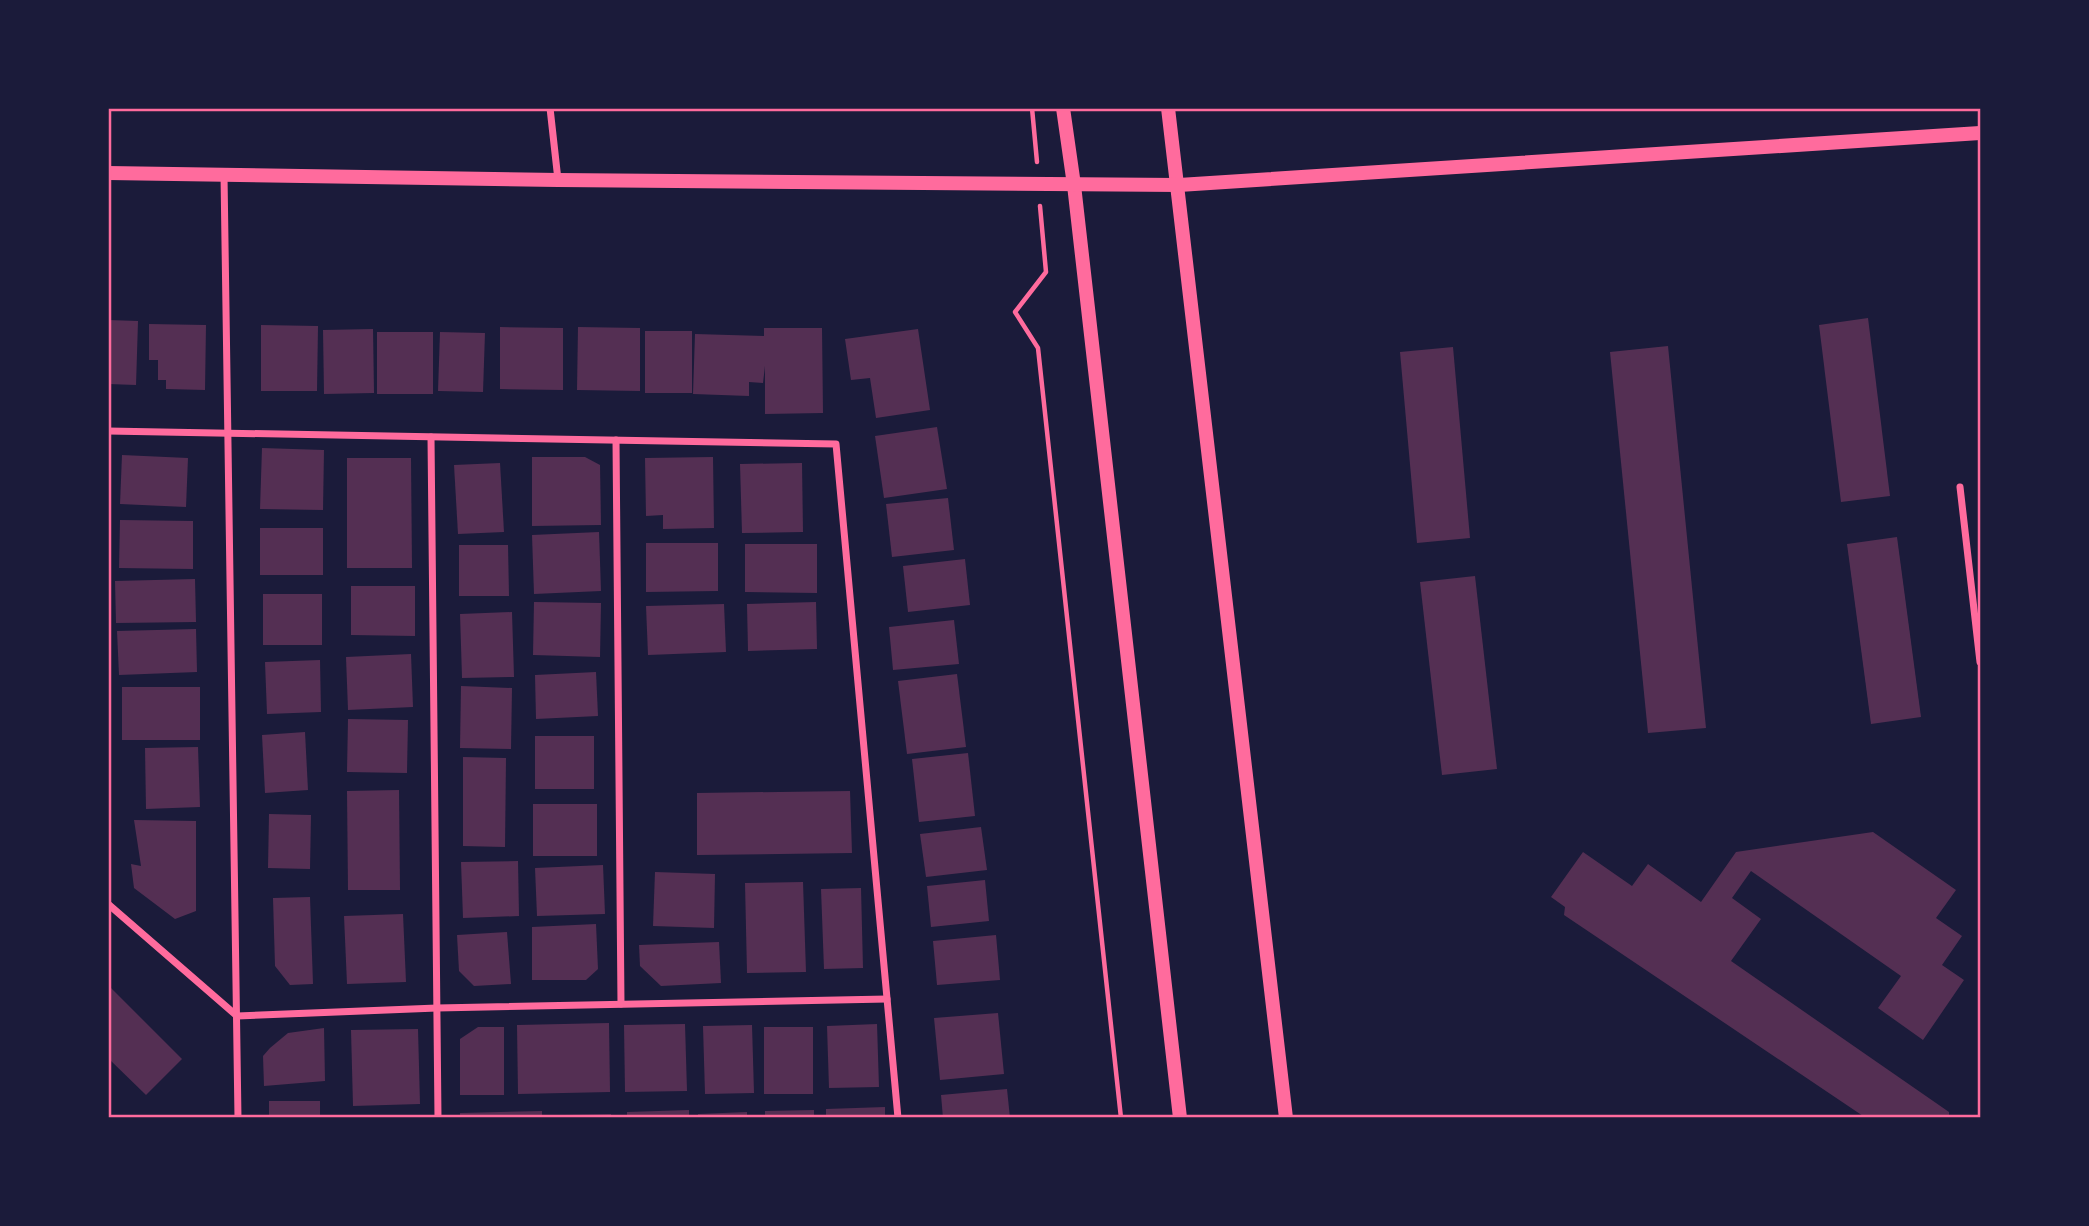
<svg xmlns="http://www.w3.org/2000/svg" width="2089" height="1226" viewBox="0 0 2089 1226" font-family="Merriweather,serif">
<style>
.building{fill:#542f53}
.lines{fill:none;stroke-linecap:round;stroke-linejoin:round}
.path{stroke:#ff6b9d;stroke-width:4.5}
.minor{stroke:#ff6b9d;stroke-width:7}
.secondary{stroke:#ff6b9d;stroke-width:14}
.neatline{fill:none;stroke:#ff6b9d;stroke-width:2.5}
</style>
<rect width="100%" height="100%" fill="#1b1b3a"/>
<!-- building -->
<g class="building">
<polygon points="1868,318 1890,496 1841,502 1819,325"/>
<polygon points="108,320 138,321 136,385 108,384"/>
<polygon points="149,324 206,325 205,390 166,389 166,380 158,380 158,360 149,360"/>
<polygon points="261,325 318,326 317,391 261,391"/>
<polygon points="500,327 563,328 563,390 500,389"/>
<polygon points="578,327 640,328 640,391 577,390"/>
<polygon points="764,328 822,328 823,413 765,414 765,366 763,383 749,382 749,396 693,394 695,334 764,336"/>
<polygon points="373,329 374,393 324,394 323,330"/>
<polygon points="918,329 930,410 876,418 870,378 851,380 845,339"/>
<rect x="645" y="331" width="47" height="62"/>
<rect x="377" y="332" width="56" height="62"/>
<polygon points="440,332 485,333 483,392 438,391"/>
<polygon points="1668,346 1706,728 1648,733 1610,352"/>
<polygon points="1453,347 1470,538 1417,543 1400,352"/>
<polygon points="937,427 947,489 884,498 875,436"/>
<polygon points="262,448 324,450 323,510 260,509"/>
<polygon points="122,455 188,458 186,507 120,504"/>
<polygon points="532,457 585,457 600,465 601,525 532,526"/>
<polygon points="713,457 714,528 663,529 663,515 646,516 645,458"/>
<polygon points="347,458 411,458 412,568 347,568"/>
<polygon points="500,463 504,532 458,534 454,465"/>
<polygon points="802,463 803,532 742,533 740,464"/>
<polygon points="948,498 954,550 892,557 886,504"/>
<polygon points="120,520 193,521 193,569 119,568"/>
<rect x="260" y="528" width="63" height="47"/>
<polygon points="599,532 601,591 534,594 532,535"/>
<polygon points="1897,537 1921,717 1871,724 1847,544"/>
<polygon points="646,543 718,543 718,591 646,592"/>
<polygon points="745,544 817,544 817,593 745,592"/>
<polygon points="459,545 508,545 509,596 459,596"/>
<polygon points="965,559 970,605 908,612 903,566"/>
<polygon points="1475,576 1497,769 1442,775 1420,582"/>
<polygon points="195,579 196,622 116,623 115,581"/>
<polygon points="351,586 415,586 415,636 351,635"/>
<rect x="263" y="594" width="59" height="51"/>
<polygon points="534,602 601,603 600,657 533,655"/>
<polygon points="816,602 817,649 748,651 747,604"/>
<polygon points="724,604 726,652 648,655 646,606"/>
<polygon points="512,612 514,677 462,678 460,614"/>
<polygon points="954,620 959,664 893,670 889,627"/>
<polygon points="196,629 197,672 119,675 117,631"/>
<polygon points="411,654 413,707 348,710 346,657"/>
<polygon points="320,660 321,712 267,714 265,662"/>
<polygon points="596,672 598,716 536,719 535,675"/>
<polygon points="957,674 966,747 907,754 898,681"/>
<polygon points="461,686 512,688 511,749 460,748"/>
<rect x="122" y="687" width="78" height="53"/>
<polygon points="348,719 408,720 407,773 347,772"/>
<polygon points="305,732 308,790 265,793 262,735"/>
<rect x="535" y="736" width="59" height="53"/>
<polygon points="198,747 200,807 146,809 145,748"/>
<polygon points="968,753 975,816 919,822 912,759"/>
<polygon points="463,757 506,758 505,847 463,846"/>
<polygon points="399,790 400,890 348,890 347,791"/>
<polygon points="850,791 852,853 697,855 697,793"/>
<rect x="533" y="804" width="64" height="52"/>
<polygon points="269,814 311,815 310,869 268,868"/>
<polygon points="134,820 196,821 196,911 175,919 134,888 131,864 141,866"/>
<polygon points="981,827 987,870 926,877 920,834"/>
<polygon points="1873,832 1956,890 1936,918 1962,936 1942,965 1964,980 1923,1040 1878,1008 1901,976 1751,871 1732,898 1761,919 1731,961 1949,1112 1949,1118 1866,1118 1564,915 1565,907 1551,897 1583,852 1632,886 1648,864 1701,902 1736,852"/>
<polygon points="518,861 519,916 463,918 461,862"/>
<polygon points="603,865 605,914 537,916 535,868"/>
<polygon points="655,872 715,874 714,928 653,926"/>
<polygon points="985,880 989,921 931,927 927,886"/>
<polygon points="803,882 806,972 747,973 745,883"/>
<polygon points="861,888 863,968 824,969 821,889"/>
<polygon points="310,897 313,984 290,985 275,966 273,898"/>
<polygon points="403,914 406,982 347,984 344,916"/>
<polygon points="596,924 598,969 586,980 532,980 532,927"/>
<polygon points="507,932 511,984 474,986 459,971 457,935"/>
<polygon points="996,935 1000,980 937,985 933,941"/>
<polygon points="719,942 721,983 661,986 640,966 639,945"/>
<polygon points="108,985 182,1059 146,1095 108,1058"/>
<polygon points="998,1013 1004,1074 940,1080 934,1018"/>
<polygon points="609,1023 610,1092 518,1094 517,1025"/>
<polygon points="685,1024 687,1091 625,1092 624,1025"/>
<polygon points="877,1024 879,1087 829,1088 827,1026"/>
<polygon points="752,1025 754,1093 705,1094 703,1026"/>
<polygon points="478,1027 504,1027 504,1095 460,1095 460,1039"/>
<rect x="764" y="1027" width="49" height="67"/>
<polygon points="324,1028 325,1081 264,1086 263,1056 270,1048 288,1033"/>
<polygon points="418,1029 420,1104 353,1106 351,1030"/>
<polygon points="1007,1089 1010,1118 943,1118 941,1095"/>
<rect x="269" y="1101" width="51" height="17"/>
<polygon points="885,1107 885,1118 826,1118 826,1109"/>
<polygon points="689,1110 689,1118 627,1118 627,1112"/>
<polygon points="814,1110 814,1118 765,1118 765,1111"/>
<polygon points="542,1111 542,1118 460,1118 460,1113"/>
<polygon points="747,1112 747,1118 698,1118 698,1114"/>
<polygon points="611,1114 611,1118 563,1118 563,1115"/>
</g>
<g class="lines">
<!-- path -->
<g class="path">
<polyline points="1032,108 1037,162"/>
<polyline points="1040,206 1046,272 1015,312 1038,348 1121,1118"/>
</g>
<!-- minor -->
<g class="minor">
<polyline points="550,108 558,180"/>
<polyline points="224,175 238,1118"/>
<polyline points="108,431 836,444 898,1118"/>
<polyline points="431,437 438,1118"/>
<polyline points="616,440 621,1004"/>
<polyline points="1960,487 1980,662"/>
<polyline points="108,904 237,1016 437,1008 887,999"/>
</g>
<!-- secondary -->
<g class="secondary">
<polyline points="1063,108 1074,185 1180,1118"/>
<polyline points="1168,108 1286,1118"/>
<polyline points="108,173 558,180 1179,185 1980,133"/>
</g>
</g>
<!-- border -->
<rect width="2089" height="1226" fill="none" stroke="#1b1b3a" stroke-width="220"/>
<rect x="110" y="110" width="1869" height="1006" class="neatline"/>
</svg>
